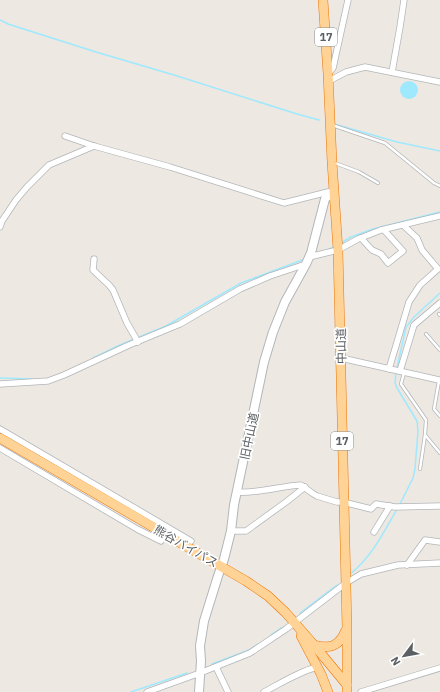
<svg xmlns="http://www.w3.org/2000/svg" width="440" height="692" viewBox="0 0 440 692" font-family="'IBM Plex Sans','Noto Sans JP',sans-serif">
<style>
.water{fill:#9fe9ff}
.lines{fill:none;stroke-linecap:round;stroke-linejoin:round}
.stream{stroke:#9fe9ff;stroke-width:1.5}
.service-casing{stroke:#b2b6b9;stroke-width:4}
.minor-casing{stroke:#b2b6b9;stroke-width:7}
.secondary-casing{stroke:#b1b6ba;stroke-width:10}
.trunk-casing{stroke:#ee7300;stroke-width:10}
.service{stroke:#fff;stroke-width:2.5}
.minor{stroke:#fff;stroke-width:5.5}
.secondary{stroke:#fff;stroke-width:8}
.trunk{stroke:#ffd395;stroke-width:9}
.labels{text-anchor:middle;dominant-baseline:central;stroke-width:3.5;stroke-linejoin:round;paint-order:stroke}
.shield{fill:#fff;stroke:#8c8f92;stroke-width:1}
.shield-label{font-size:11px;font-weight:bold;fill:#5a5f63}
.street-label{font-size:12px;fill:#5a5f63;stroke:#fff}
</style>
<rect width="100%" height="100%" fill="#ede8e1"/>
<!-- water -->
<circle class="water" cx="409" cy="90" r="9"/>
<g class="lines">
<!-- stream -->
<g class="stream">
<polyline points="0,20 8,24 96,52 174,75 297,114 319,120"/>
<polyline points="334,124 397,142 440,151"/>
<polyline points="341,243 351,237 373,229 440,212"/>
<polyline points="327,250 334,247"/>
<polyline points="93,358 120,345 166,326 241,283 305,259"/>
<polyline points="397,368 406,327 414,317 440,293"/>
<polyline points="396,372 395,383 397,388 417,421 418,431 415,469 413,478 400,504"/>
<polyline points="0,378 32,379"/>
<path d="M350,574C371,558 384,532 397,509"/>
<polyline points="300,613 337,585"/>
<polyline points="271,635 281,628"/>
<polyline points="212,664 249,650 258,644"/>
<polyline points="131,692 187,673"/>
</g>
<!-- service casing -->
<g class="service-casing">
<g id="service">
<polyline points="332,125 385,143 434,183 440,186"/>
<polyline points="335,163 359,172 378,183"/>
<polyline points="439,314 440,315"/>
<polyline points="426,334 440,350"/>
<polyline points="404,373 401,384 426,420 425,435 440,453"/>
<polyline points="439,381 434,409 440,416"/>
<polyline points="420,469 425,435"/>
</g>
</g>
<!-- minor casing -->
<g class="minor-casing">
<g id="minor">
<polyline points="392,72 400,27 404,0"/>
<polyline points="328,74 333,68 348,0"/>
<polyline points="329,81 346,72 365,67 440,82"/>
<polyline points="65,136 94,146 170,167 284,203 332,191"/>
<polyline points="0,227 2,221 16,200 27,187 49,165 94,146"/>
<polyline points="361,238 372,250 381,254 388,263 403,251 384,230"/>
<polyline points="309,257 338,250 358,239 381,230 440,216"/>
<polyline points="94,259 93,270 109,285 113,290 127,323 138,342"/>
<polyline points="341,358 439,380 440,381"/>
<polyline points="389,369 409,302 420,285 438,269 422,250 417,238 403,225"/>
<polyline points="400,371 414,325 440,303"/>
<polyline points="0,384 48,381 64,375 129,345 180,324 240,289 270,276 306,264"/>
<polyline points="0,429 191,541"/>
<polyline points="0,448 137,529 161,541 165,534"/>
<path d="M237,492C256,494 281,486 301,485L312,493L317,496L337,502H343L371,509L376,504L395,507L440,506"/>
<polyline points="231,531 246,531 286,502 305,487"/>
<polyline points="374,532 390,506"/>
<polyline points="407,565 425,540 440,542"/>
<polyline points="216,667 228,692"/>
<polyline points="147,692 200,673 250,653 286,629 346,583 361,574 398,565 440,563"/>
<path d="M264,692C281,683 300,671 318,667"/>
<polyline points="361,692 440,668"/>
</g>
</g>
<!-- secondary casing -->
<g class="secondary-casing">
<polyline id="secondary" points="199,692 201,661 200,646 204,621 218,576 224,559 231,531 234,505 264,362 273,332 285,302 306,264 311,253 325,199 334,190"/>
</g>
<!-- trunk casing -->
<g class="trunk-casing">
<g id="trunk">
<polyline points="323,0 328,74 332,162 338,250 347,628 347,692"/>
<polyline points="0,438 246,581 268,596 286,613 314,645 347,685"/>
<polyline points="301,636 321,674 328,692"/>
<path d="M314,645C330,649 339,647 346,630"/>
</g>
</g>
<!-- service -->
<use href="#service" class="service"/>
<!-- minor -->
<use href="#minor" class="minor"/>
<!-- secondary -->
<use href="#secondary" class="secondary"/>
<!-- trunk -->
<use href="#trunk" class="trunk"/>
</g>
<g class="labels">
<!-- shield labels -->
<g class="shield">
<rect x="315" y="28" width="22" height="18" rx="3"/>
<rect x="331" y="432" width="22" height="18" rx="3"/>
</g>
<g class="shield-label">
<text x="326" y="37">17</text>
<text x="342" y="441">17</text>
</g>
<!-- street labels -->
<g class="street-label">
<text transform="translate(341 346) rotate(-91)">中山道</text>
<text transform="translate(249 436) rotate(-78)">旧中山道</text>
<text transform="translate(186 546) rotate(30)">熊谷バイパス</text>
</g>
</g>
<!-- north arrow -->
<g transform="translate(404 656) rotate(238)" stroke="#ffffff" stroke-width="3" paint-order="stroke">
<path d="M0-3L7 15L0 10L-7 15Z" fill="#5a5f63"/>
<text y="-6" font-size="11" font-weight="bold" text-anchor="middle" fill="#5a5f63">N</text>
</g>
</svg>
